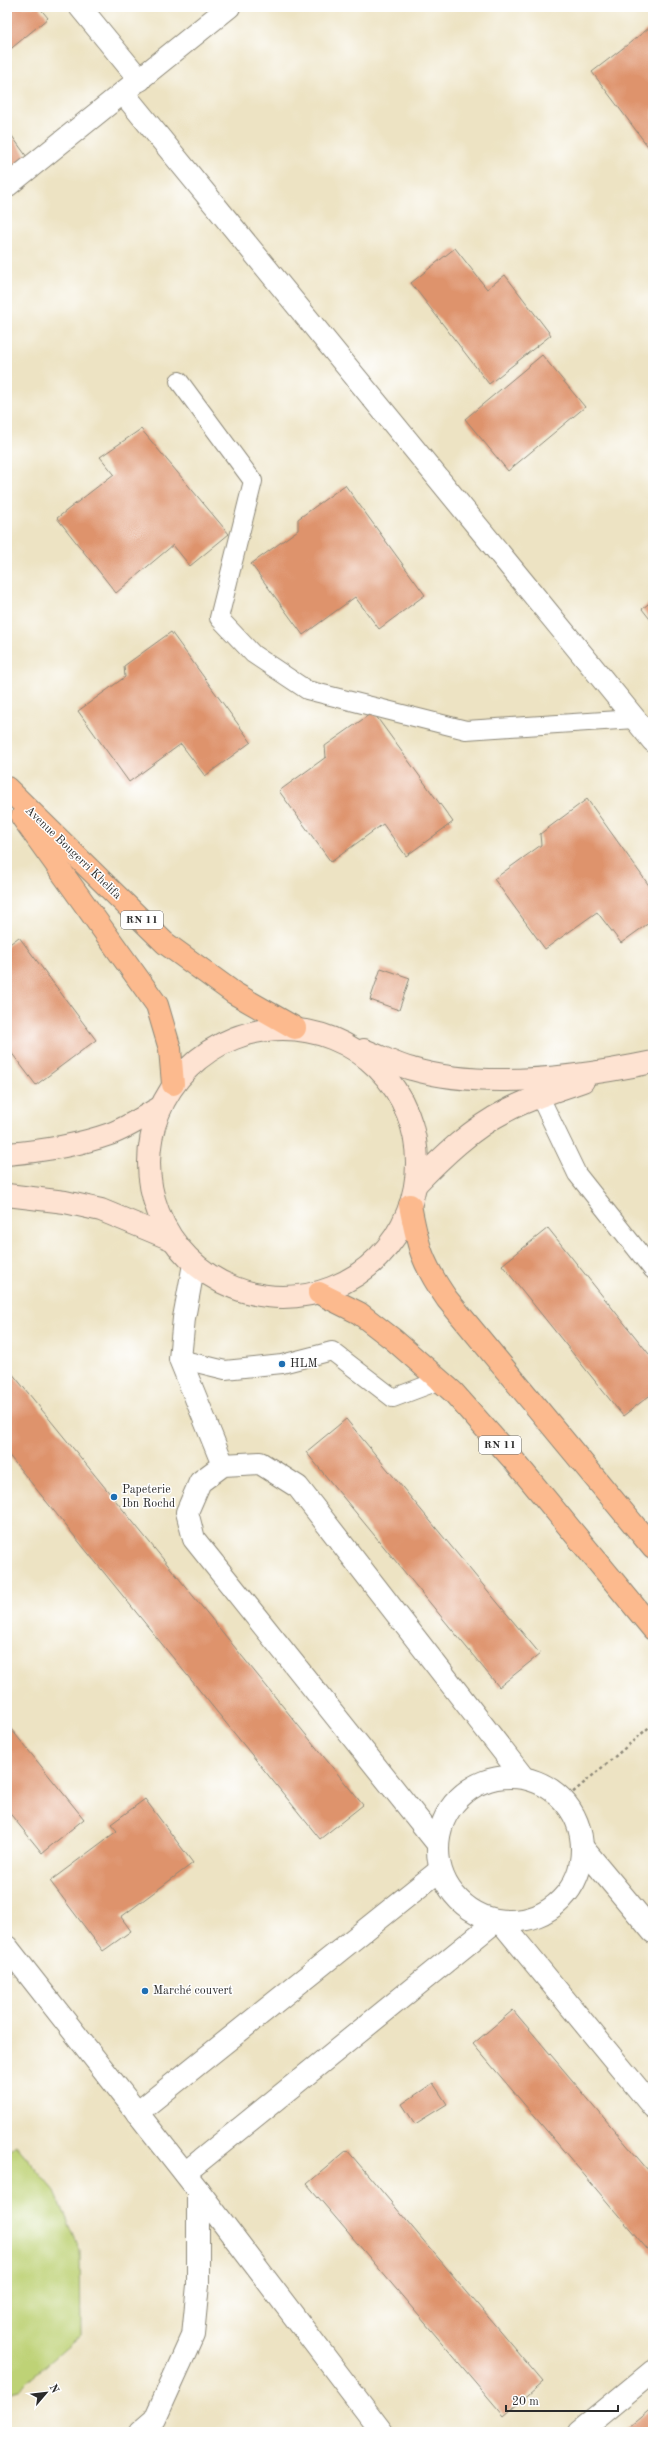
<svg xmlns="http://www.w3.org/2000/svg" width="660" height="2439" viewBox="0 0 660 2439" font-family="'Old Standard TT',serif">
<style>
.green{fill:#bed276;stroke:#747e50}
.building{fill:#de936c}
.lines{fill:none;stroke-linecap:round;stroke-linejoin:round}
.lane-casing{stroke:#8c8777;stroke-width:20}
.street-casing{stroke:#8c8777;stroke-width:24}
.secondary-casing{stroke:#8c8777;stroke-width:24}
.primary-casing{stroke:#8c8777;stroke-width:24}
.highway-casing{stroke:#8c8777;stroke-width:24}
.path{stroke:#8c8777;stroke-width:2.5;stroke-dasharray:3 3;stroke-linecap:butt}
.lane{stroke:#fff;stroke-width:18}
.street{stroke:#fff;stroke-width:22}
.secondary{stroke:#fee3d2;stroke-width:22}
.primary{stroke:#fcba8e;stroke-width:22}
.highway{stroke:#fcba8e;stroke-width:22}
.poi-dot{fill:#1f6fb2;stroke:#fff;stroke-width:1.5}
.labels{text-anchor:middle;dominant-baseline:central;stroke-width:3;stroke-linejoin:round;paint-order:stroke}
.shield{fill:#fff;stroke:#6b6b6b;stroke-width:1}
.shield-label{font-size:11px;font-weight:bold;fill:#2b2b2b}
.street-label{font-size:12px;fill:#2b2b2b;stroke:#fff}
.poi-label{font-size:12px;fill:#2b2b2b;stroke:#fff;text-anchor:start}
</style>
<rect width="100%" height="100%" fill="#fff"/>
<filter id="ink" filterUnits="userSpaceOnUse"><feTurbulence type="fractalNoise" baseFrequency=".025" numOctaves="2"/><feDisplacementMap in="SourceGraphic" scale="8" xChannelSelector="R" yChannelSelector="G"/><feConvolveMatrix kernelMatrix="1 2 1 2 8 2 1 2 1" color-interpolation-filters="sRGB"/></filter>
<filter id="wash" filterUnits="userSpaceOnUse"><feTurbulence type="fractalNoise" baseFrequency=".012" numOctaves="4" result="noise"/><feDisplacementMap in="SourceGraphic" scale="16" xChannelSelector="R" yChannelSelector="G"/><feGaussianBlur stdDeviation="0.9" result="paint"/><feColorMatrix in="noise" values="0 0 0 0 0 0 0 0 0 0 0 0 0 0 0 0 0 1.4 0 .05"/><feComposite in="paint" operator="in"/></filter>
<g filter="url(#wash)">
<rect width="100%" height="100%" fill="#ede3c3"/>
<!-- green -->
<polygon class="green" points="16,2145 55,2191 80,2250 81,2335 19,2389 7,2392 7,2152"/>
<g id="blocks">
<!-- building -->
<g class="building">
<polygon points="7,7 39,7 48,18 7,52"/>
<polygon points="653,25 653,153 592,72"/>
<polygon points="7,129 27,157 7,173"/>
<polygon points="455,248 487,289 505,275 551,335 489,384 411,283"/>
<polygon points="542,355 585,407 508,471 465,419"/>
<polygon points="141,429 229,534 190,566 173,545 116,593 57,518 114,474 100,457"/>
<polygon points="345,485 425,595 379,629 355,597 303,635 251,564 298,530 298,519"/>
<polygon points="653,600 653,623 642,609"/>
<polygon points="171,632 251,742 205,776 181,744 129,782 78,711 125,677 124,666"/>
<polygon points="373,712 453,822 406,856 383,824 331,862 279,791 326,757 325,746"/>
<polygon points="587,799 653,891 653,920 621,943 597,912 545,949 494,879 541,845 540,834"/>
<polygon points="19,937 96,1040 36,1085 7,1047 7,946"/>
<polygon points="381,968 410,978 399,1010 370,1000"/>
<polygon points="548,1228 653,1359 653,1393 623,1416 502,1265"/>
<polygon points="7,1367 363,1805 320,1839 7,1453"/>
<polygon points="346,1419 540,1654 499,1687 306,1452"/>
<polygon points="7,1724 84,1819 42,1853 7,1810"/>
<polygon points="145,1799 193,1863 121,1917 131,1931 103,1951 50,1881 117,1831 111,1824"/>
<polygon points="513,2010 653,2176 653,2256 473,2044"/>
<polygon points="433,2083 447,2104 415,2124 402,2104"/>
<polygon points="347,2150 543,2382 504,2416 307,2184"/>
<polygon points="653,2407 653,2432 623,2432"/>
</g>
</g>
</g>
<g filter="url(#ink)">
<use href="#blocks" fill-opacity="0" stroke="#8c8777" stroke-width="1"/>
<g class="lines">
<!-- lane casing -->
<g class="lane-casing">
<g id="lane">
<polyline points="179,381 253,481 219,618 253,654 307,690 466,730 635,719"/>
<polyline points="540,1097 577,1174 653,1270"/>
<polyline points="180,1359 225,1370 282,1364 332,1351 393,1398 441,1380"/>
</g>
</g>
<!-- street casing -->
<g class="street-casing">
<g id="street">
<polyline points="80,7 140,80"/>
<polyline points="124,94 653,741"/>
<polyline points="7,186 229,7"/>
<polyline points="194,1264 184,1318 180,1359 223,1465"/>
<circle cx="510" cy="1849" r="72"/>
<polyline points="437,1843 194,1539 187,1512 200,1482 223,1465 260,1463 298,1487 523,1777"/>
<polyline points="583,1848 653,1932"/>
<polyline points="501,1922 653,2107"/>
<polyline points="7,1947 198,2190 382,2432"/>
<polyline points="137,2113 440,1870"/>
<polyline points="185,2173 496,1921"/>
<polyline points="140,2432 155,2419 193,2335 198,2285 198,2190"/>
<polyline points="579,2432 653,2371"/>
</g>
</g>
<!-- secondary casing -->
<g class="secondary-casing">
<g id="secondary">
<circle cx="283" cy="1163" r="134"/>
<path d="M364,1050C380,1056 396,1065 412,1069C484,1090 581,1077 653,1062"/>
<path d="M7,1154C42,1151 76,1146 110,1134C127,1128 143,1117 159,1108"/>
<path d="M416,1184C442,1157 472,1128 506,1111C530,1098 558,1090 583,1081"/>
<polyline points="7,1195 65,1202 101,1210 171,1239"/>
</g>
</g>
<!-- primary casing -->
<g class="primary-casing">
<g id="primary">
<polyline points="7,788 165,943 234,993 295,1028"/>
<polyline points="22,817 157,1005 170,1049 173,1084"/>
</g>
</g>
<!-- highway casing -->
<g class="highway-casing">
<g id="highway">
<path d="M410,1205C418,1247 422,1263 447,1299L653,1548"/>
<polyline points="319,1293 359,1313 394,1340 453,1392 516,1463 653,1629"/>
</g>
</g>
<!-- path -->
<polyline class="path" points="564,1800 653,1724"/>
<!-- lane -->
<use href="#lane" class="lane"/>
<!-- street -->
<use href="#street" class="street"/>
<!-- secondary -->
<use href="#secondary" class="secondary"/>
<!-- primary -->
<use href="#primary" class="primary"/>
<!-- highway -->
<use href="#highway" class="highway"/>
</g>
</g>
<!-- markers -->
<g class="poi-dot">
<circle cx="282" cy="1364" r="4"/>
<circle cx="114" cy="1497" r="4"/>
<circle cx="145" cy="1991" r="4"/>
</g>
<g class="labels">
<!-- shield labels -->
<g class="shield">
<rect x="121" y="911" width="42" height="18" rx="3"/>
<rect x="479" y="1436" width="42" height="18" rx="3"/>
</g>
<g class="shield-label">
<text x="142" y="920">RN 11</text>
<text x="500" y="1445">RN 11</text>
</g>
<!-- street labels -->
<g class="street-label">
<text transform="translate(73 853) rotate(44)">Avenue Bougerri Khelifa</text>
</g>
<!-- poi labels -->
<g class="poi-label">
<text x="290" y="1364">HLM</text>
<text x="122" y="1490">Papeterie<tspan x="122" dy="14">Ibn Rochd</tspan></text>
<text x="153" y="1991">Marché couvert</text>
</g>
</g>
<!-- margin -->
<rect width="660" height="2439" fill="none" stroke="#fff" stroke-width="24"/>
<!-- north arrow -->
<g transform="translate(46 2393) rotate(62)" stroke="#ffffff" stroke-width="3" paint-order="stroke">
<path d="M0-3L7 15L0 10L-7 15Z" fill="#2b2b2b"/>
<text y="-6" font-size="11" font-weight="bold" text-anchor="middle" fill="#2b2b2b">N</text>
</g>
<!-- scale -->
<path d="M506 2405v6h112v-6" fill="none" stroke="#2b2b2b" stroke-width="2"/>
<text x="512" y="2405" font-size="12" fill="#2b2b2b" stroke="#ffffff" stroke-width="3" paint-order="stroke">20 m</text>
</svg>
